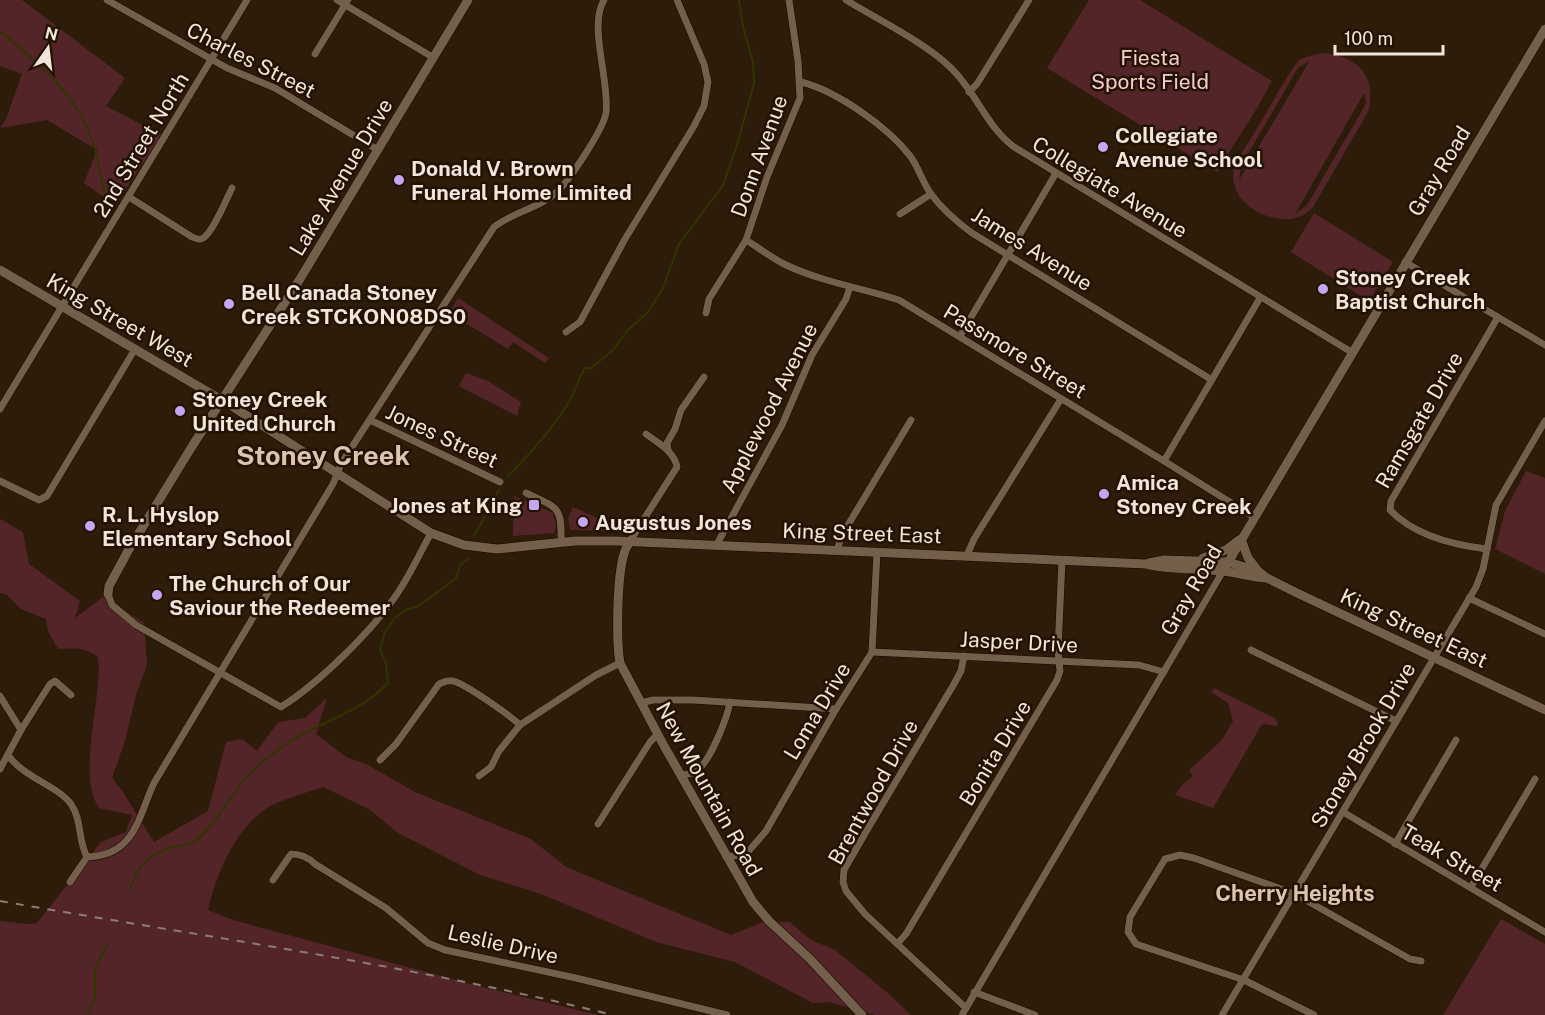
<svg xmlns="http://www.w3.org/2000/svg" width="1545" height="1015" viewBox="0 0 1545 1015" font-family="'Public Sans',sans-serif">
<style>
.green{fill:#532529;fill-rule:evenodd}
.lines{fill:none;stroke-linecap:round;stroke-linejoin:round}
.stream{stroke:#303500;stroke-width:2}
.street-casing{stroke:#150600;stroke-width:8}
.secondary-casing{stroke:#150600;stroke-width:10}
.street{stroke:#735f4a;stroke-width:7}
.secondary{stroke:#735f4a;stroke-width:9}
.rail{stroke:#8d7e6f;stroke-width:2;stroke-dasharray:8 8;stroke-linecap:butt}
.poi-dot{fill:#c3a7f2;stroke:#231202;stroke-width:2}
.labels{text-anchor:middle;dominant-baseline:central;stroke-width:5;stroke-linejoin:round;paint-order:stroke}
.park-label{font-size:21px;fill:#f5cbcc;stroke:#231202}
.street-label{font-size:21px;fill:#f2e6db;stroke:#231202}
.poi-label{font-size:21px;font-weight:bold;fill:#f2e6db;stroke:#231202;text-anchor:start}
.neighbourhood-label{font-size:22px;font-weight:bold;fill:#dcc5ae;stroke:#231202}
.district-label{font-size:27px;font-weight:bold;fill:#dcc5ae;stroke:#231202}
</style>
<rect width="100%" height="100%" fill="#2d1c09"/>
<!-- green -->
<g class="green">
<polygon points="0,0 22,0 125,78 106,106 162,135 115,205 84,183 97,150 47,120 0,128 6,119 22,74 0,66"/>
<path d="M1089,0H1140L1272,81C1256,113 1235,141 1217,172L1047,68Z"/>
<path d="M1321,53C1356,55 1378,75 1368,112L1313,207C1301,220 1288,221 1271,217C1249,211 1229,193 1234,168C1237,158 1245,148 1250,140C1264,116 1278,92 1292,69L1300,59ZM1309,61V62L1239,180L1241,166L1298,68ZM1364,93L1366,103L1363,109L1307,205L1295,214Z"/>
<polygon points="1314,213 1393,262 1369,301 1291,252"/>
<polygon points="458,298 549,358 545,363 513,342 508,349 449,313"/>
<polygon points="466,373 488,381 521,402 517,416 459,386"/>
<polygon points="1526,471 1545,478 1545,574 1495,549 1505,511"/>
<polygon points="514,496 553,513 556,526 554,533 513,536"/>
<polygon points="573,507 622,529 614,531 570,530 568,518"/>
<path d="M0,519L23,532L29,564L80,601L75,618L103,597L144,623L147,665L136,695L125,741L112,778L123,792L154,842L208,811L226,742L242,739L257,751L278,722L305,718L327,698L316,734L346,757L366,764L415,792L531,839L566,867L731,935L763,922H790L811,940L835,950L889,994L911,1015H875L829,1002L813,1003L735,962L656,942L541,894L480,875L398,833L369,809L323,787C308,792 280,800 267,808C235,829 216,875 208,910L233,920L482,987L598,1015H0V921L27,924L37,923L101,842L126,832L132,815L99,808C76,774 103,698 98,657C85,647 74,648 58,649L48,631L46,619L21,609L7,595L0,593Z"/>
<polygon points="1214,688 1276,719 1278,726 1262,724 1213,808 1175,795 1182,785 1193,776 1189,770 1221,741 1233,721 1228,703 1211,692"/>
<polygon points="1501,919 1545,944 1545,1015 1443,1015"/>
</g>
<g class="lines">
<!-- stream -->
<g class="stream">
<path d="M0,31C37,63 76,92 92,140C98,158 101,177 105,195"/>
<path d="M508,476C530,454 552,429 569,402C575,392 578,379 585,368H591L612,351L628,330L649,311L663,288L679,244L723,185L737,145L754,83L753,62L743,27L739,0"/>
<polyline points="474,536 499,490"/>
<path d="M130,890C138,864 147,856 173,847C181,845 188,847 195,841C214,826 229,799 244,780C252,770 264,760 275,752C310,724 357,716 388,683L386,664L380,649L385,632L395,618L405,610L419,606L456,578L461,564L468,559"/>
<polyline points="88,1015 95,999 95,968 108,943"/>
</g>
<!-- street casing -->
<g class="street-casing">
<g id="street">
<polyline points="107,0 227,68 275,88 378,150"/>
<polyline points="337,0 434,58"/>
<path d="M846,0C877,19 926,43 951,68C976,92 986,126 1014,147L1353,353"/>
<polyline points="315,54 348,0"/>
<path d="M801,82C837,91 888,127 911,157C919,169 923,183 931,194C942,209 957,222 972,233L1212,380"/>
<polyline points="969,92 977,84 1029,0"/>
<path d="M129,197L192,237C195,238 198,240 201,239C211,237 227,198 232,188"/>
<polyline points="900,214 931,194"/>
<path d="M746,240C759,248 772,258 786,265C822,282 862,288 899,300L1164,461L1254,517"/>
<polyline points="1405,262 1545,345"/>
<polyline points="706,313 709,299 746,240 767,177 800,98 798,61 789,0"/>
<polyline points="566,332 580,322 625,239 694,126 704,106 708,82 704,64 677,0"/>
<polyline points="960,336 1056,173"/>
<polyline points="0,409 247,0"/>
<polyline points="370,420 500,482"/>
<polyline points="668,450 667,443 675,429 681,410 704,377"/>
<polyline points="1164,461 1260,298"/>
<polyline points="0,481 39,500 47,496 135,349"/>
<path d="M526,493C558,508 562,506 561,542"/>
<path d="M630,541L677,467C674,451 658,443 646,434"/>
<polyline points="717,544 782,425 812,355 846,299 850,287"/>
<path d="M1487,549C1453,545 1415,536 1390,510L1391,501L1498,317"/>
<polyline points="837,550 842,535 911,420"/>
<polyline points="967,555 974,539 1061,399"/>
<path d="M108,594L112,605L136,625L281,707C319,683 372,631 397,594C410,575 420,553 431,533"/>
<polyline points="1469,598 1545,634"/>
<polyline points="1251,650 1396,721"/>
<polyline points="872,652 1139,665 1164,672"/>
<polyline points="964,656 961,671 954,684 870,825 844,870 843,882 846,891 865,914 966,1008"/>
<polyline points="0,696 21,730"/>
<polyline points="641,703 653,700 693,700 836,709"/>
<path d="M8,755C24,778 58,786 71,804C82,820 78,841 87,857"/>
<path d="M380,760L396,744L439,684C444,682 447,680 453,681C464,683 511,716 520,725L596,675L620,663"/>
<polyline points="0,769 21,730 50,684 55,681 71,695"/>
<path d="M681,775C688,774 694,774 699,769C711,758 727,719 730,702"/>
<polyline points="479,776 491,767 499,751 520,725"/>
<polyline points="1343,812 1545,932"/>
<polyline points="598,824 650,742 658,734"/>
<polyline points="1395,844 1456,740"/>
<polyline points="726,857 746,854 766,831 836,709 872,652 877,552"/>
<path d="M273,880L291,854C301,854 308,857 315,864L386,908L428,943L445,950L576,978L727,1015"/>
<path d="M70,882L87,857C135,856 138,817 154,783L333,484L341,464L494,227C513,212 540,208 558,191C570,179 603,130 606,113C610,81 588,26 604,0"/>
<polyline points="1471,887 1535,779"/>
<polyline points="897,944 906,934 1057,680 1060,671 1058,650 1062,560"/>
<polyline points="974,992 1035,1015"/>
<polyline points="962,1015 1223,571"/>
<polyline points="1222,1015 1476,587 1483,569 1496,505 1545,421"/>
<polyline points="1314,1015 1244,980 1136,944 1128,932 1130,917 1165,859 1180,855 1194,858 1295,894 1410,959 1421,961"/>
</g>
</g>
<!-- secondary casing -->
<g class="secondary-casing">
<g id="secondary">
<path d="M0,270L230,405L431,533L464,545L497,549L575,541H617L1146,564C1171,570 1196,568 1221,571C1237,572 1251,578 1267,578"/>
<polyline points="1241,539 1248,558 1258,571"/>
<path d="M630,541C628,545 625,549 624,554C617,576 616,640 620,663L663,744L753,902L769,921L810,959L862,1015"/>
<polyline points="1203,558 1226,550 1239,540"/>
<polyline points="1149,563 1164,560 1228,562 1258,571 1267,578 1297,593 1545,710"/>
<polyline points="1223,571 1545,29"/>
<polyline points="108,594 109,586 128,551 191,448 300,279 468,0"/>
</g>
</g>
<!-- street -->
<use href="#street" class="street"/>
<!-- secondary -->
<use href="#secondary" class="secondary"/>
<!-- rail -->
<path class="rail" d="M0,901C205,937 411,965 613,1015"/>
</g>
<!-- markers -->
<g class="poi-dot">
<circle cx="1103" cy="147" r="6"/>
<circle cx="399" cy="180" r="6"/>
<circle cx="1323" cy="289" r="6"/>
<circle cx="229" cy="304" r="6"/>
<circle cx="180" cy="411" r="6"/>
<circle cx="1104" cy="494" r="6"/>
<rect x="528" y="499" width="12" height="12" rx="3"/>
<circle cx="583" cy="522" r="6"/>
<circle cx="90" cy="526" r="6"/>
<circle cx="157" cy="595" r="6"/>
</g>
<g class="labels">
<!-- park labels -->
<g class="park-label">
<text x="1150" y="57">Fiesta<tspan x="1150" dy="24">Sports Field</tspan></text>
</g>
<!-- street labels -->
<g class="street-label">
<text transform="translate(251 60) rotate(27)">Charles Street</text>
<text transform="translate(141 145) rotate(-59)">2nd Street North</text>
<text transform="translate(759 156) rotate(-70)">Donn Avenue</text>
<text transform="translate(1439 171) rotate(-59)">Gray Road</text>
<text transform="translate(341 177) rotate(-59)">Lake Avenue Drive</text>
<text transform="translate(1110 187) rotate(31)">Collegiate Avenue</text>
<text transform="translate(1032 249) rotate(32)">James Avenue</text>
<text transform="translate(120 320) rotate(30)">King Street West</text>
<text transform="translate(1015 351) rotate(31)">Passmore Street</text>
<text transform="translate(769 408) rotate(-63)">Applewood Avenue</text>
<text transform="translate(1419 420) rotate(-60)">Ramsgate Drive</text>
<text transform="translate(442 436) rotate(25)">Jones Street</text>
<text transform="translate(862 533) rotate(2)">King Street East</text>
<text transform="translate(1191 590) rotate(-60)">Gray Road</text>
<text transform="translate(1414 628) rotate(25)">King Street East</text>
<text transform="translate(1019 642) rotate(3)">Jasper Drive</text>
<text transform="translate(817 711) rotate(-59)">Loma Drive</text>
<text transform="translate(1363 745) rotate(-60)">Stoney Brook Drive</text>
<text transform="translate(995 753) rotate(-59)">Bonita Drive</text>
<text transform="translate(709 789) rotate(61)">New Mountain Road</text>
<text transform="translate(873 792) rotate(-61)">Brentwood Drive</text>
<text transform="translate(1452 858) rotate(30)">Teak Street</text>
<text transform="translate(503 944) rotate(13)">Leslie Drive</text>
</g>
<!-- poi labels -->
<g class="poi-label">
<text x="1115" y="135">Collegiate<tspan x="1115" dy="24">Avenue School</tspan></text>
<text x="411" y="168">Donald V. Brown<tspan x="411" dy="24">Funeral Home Limited</tspan></text>
<text x="1335" y="277">Stoney Creek<tspan x="1335" dy="24">Baptist Church</tspan></text>
<text x="241" y="292">Bell Canada Stoney<tspan x="241" dy="24">Creek STCKON08DS0</tspan></text>
<text x="192" y="399">Stoney Creek<tspan x="192" dy="24">United Church</tspan></text>
<text x="1116" y="482">Amica<tspan x="1116" dy="24">Stoney Creek</tspan></text>
<text x="522" y="505" text-anchor="end">Jones at King</text>
<text x="102" y="514">R. L. Hyslop<tspan x="102" dy="24">Elementary School</tspan></text>
<text x="595" y="522">Augustus Jones</text>
<text x="169" y="583">The Church of Our<tspan x="169" dy="24">Saviour the Redeemer</tspan></text>
</g>
<!-- neighbourhood labels -->
<g class="neighbourhood-label">
<text x="1295" y="893">Cherry Heights</text>
</g>
<!-- district labels -->
<g class="district-label">
<text x="323" y="455">Stoney Creek</text>
</g>
</g>
<!-- north arrow -->
<g transform="translate(48 48) rotate(14)" stroke="#231202" stroke-width="4.5" paint-order="stroke">
<path d="M0-4.5L10 22L0 15L-10 22Z" fill="#f2e6db"/>
<text y="-9" font-size="16" font-weight="bold" text-anchor="middle" fill="#f2e6db">N</text>
</g>
<!-- scale -->
<path d="M1335 45v9h108v-9" fill="none" stroke="#f2e6db" stroke-width="3"/>
<text x="1344" y="45" font-size="18" fill="#f2e6db" stroke="#231202" stroke-width="4.5" paint-order="stroke">100 m</text>
</svg>
